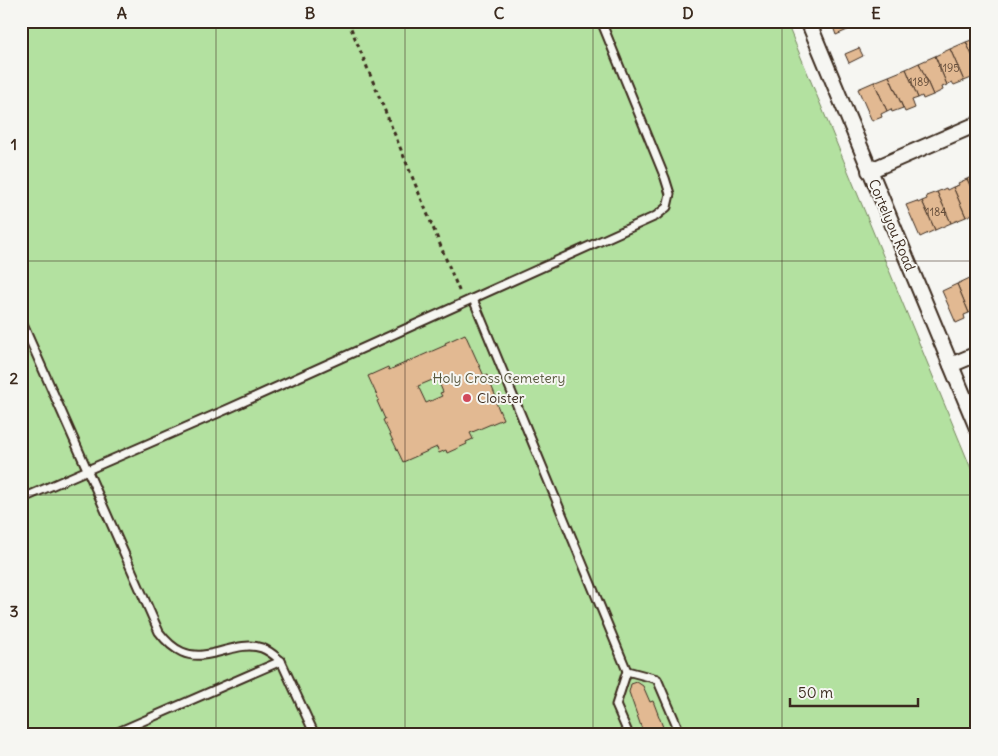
<svg xmlns="http://www.w3.org/2000/svg" width="998" height="756" viewBox="0 0 998 756" font-family="Delius,sans-serif">
<style>
.green{fill:#b3e1a0;stroke:#77865f}
.building{fill:#e2b992;stroke:#3b2a1e;fill-rule:evenodd}
.lines{fill:none;stroke-linecap:round;stroke-linejoin:round}
.lane-casing{stroke:#3b2a1e;stroke-width:11}
.street-casing{stroke:#3b2a1e;stroke-width:18}
.path{stroke:#3b2a1e;stroke-width:3;stroke-dasharray:4 4;stroke-linecap:butt}
.lane{stroke:#f6f6f2;stroke-width:7}
.street{stroke:#f6f6f2;stroke-width:14}
.grid{fill:none;stroke:#3b2a1e;stroke-width:1;stroke-opacity:0.55}
.poi-dot{fill:#d1495b;stroke:#f6f6f2;stroke-width:2}
.labels{text-anchor:middle;dominant-baseline:central;stroke-width:4;stroke-linejoin:round;paint-order:stroke}
.number-label{font-size:11px;fill:#654e3b}
.street-label{font-size:14px;fill:#3b2a1e;stroke:#f6f6f2}
.park-label{font-size:14px;fill:#59583e;stroke:#f6f6f2}
.poi-label{font-size:14px;fill:#3b2a1e;stroke:#f6f6f2;text-anchor:start}
.neatline{fill:none;stroke:#3b2a1e;stroke-width:2}
.grid-label{font-size:16px;text-anchor:middle;font-weight:bold;fill:#3b2a1e}
</style>
<rect width="100%" height="100%" fill="#f6f6f2"/>
<filter id="ink" filterUnits="userSpaceOnUse"><feTurbulence type="fractalNoise" baseFrequency=".02" numOctaves="2"/><feDisplacementMap in="SourceGraphic" scale="10" xChannelSelector="R" yChannelSelector="G"/><feConvolveMatrix kernelMatrix="1 2 1 2 8 2 1 2 1" color-interpolation-filters="sRGB"/></filter>
<g filter="url(#ink)">
<!-- green -->
<polygon class="green" points="21,21 786,21 977,483 977,735 21,735"/>
<!-- building -->
<g class="building">
<polygon points="831,21 849,21 852,28 836,35"/>
<polygon points="977,38 977,66 966,42"/>
<polygon points="966,42 977,66 977,72 973,74 974,77 964,81 950,49"/>
<polygon points="859,48 863,56 849,63 845,54"/>
<polygon points="950,49 964,81 954,85 952,82 947,85 935,56"/>
<polygon points="935,56 947,85 942,87 943,90 933,95 919,63"/>
<polygon points="919,63 933,95 923,99 922,96 918,98 906,69"/>
<polygon points="906,69 918,98 912,100 915,108 905,112 889,76"/>
<polygon points="889,76 903,108 892,112 891,109 887,111 874,82"/>
<polygon points="874,82 887,111 881,114 882,117 872,121 858,89"/>
<polygon points="977,174 977,200 967,179"/>
<polygon points="967,179 977,200 977,212 966,217 953,187 959,185 958,183"/>
<polygon points="953,187 966,217 951,223 937,192 946,188 947,190"/>
<polygon points="937,192 951,223 935,230 922,201 927,199 926,196"/>
<polygon points="917,201 918,203 922,201 935,230 920,237 906,205"/>
<polygon points="972,277 977,287 976,314 975,310 969,313 957,284"/>
<polygon points="957,284 969,313 964,315 965,319 956,323 942,291"/>
<path d="M465,334L484,376L487,375L496,397L494,398L503,419L470,433L473,439L466,442L467,444L447,453L446,450L439,453L437,447L403,462L383,420L385,419L377,401L379,400L368,376L388,367L389,370L446,345L445,343ZM437,378L443,392L440,393L442,396L426,403L418,386Z"/>
<polygon points="637,682 643,686 650,702 653,701 666,735 644,735 629,692 631,684"/>
</g>
<g class="lines">
<!-- lane casing -->
<g class="lane-casing">
<g id="lane">
<polyline points="473,299 627,671 616,705 629,735"/>
<path d="M21,320L159,632C165,640 173,648 182,652C208,664 236,639 262,648C270,651 275,656 281,661L315,735"/>
<polyline points="21,499 230,408 656,216 667,207 670,194 665,178 601,21"/>
<polyline points="627,671 657,679 681,735"/>
<polyline points="111,735 281,661"/>
</g>
</g>
<!-- street casing -->
<g class="street-casing">
<g id="street">
<polyline points="808,21 977,428"/>
<polyline points="869,171 977,124"/>
<polyline points="951,365 977,354"/>
</g>
</g>
<!-- path -->
<polyline class="path" points="348,21 460,293"/>
<!-- lane -->
<use href="#lane" class="lane"/>
<!-- street -->
<use href="#street" class="street"/>
</g>
</g>
<!-- grid -->
<path class="grid" d="M216,21V735M405,21V735M593,21V735M782,21V735M21,261H977M21,495H977"/>
<!-- markers -->
<circle class="poi-dot" cx="467" cy="398" r="5"/>
<g class="labels">
<!-- number labels -->
<g class="number-label">
<text x="949" y="68">1195</text>
<text x="919" y="82">1189</text>
<text x="936" y="212">1184</text>
</g>
<!-- street labels -->
<g class="street-label">
<text transform="translate(892 225) rotate(67)">Cortelyou Road</text>
</g>
<!-- park labels -->
<g class="park-label">
<text x="499" y="378">Holy Cross Cemetery</text>
</g>
<!-- poi labels -->
<g class="poi-label">
<text x="477" y="398">Cloister</text>
</g>
</g>
<!-- margin -->
<rect width="998" height="756" fill="none" stroke="#f6f6f2" stroke-width="55"/>
<!-- scale -->
<path d="M790 698v8h128v-8" fill="none" stroke="#3b2a1e" stroke-width="2.5"/>
<text x="798" y="698" font-size="15" fill="#3b2a1e" stroke="#f6f6f2" stroke-width="4" paint-order="stroke">50 m</text>
<rect x="28" y="28" width="942" height="700" class="neatline"/>
<g class="grid-label">
<text x="122" y="19">A</text>
<text x="310" y="19">B</text>
<text x="499" y="19">C</text>
<text x="688" y="19">D</text>
<text x="876" y="19">E</text>
<text x="14" y="150">1</text>
<text x="14" y="384">2</text>
<text x="14" y="617">3</text>
</g>
</svg>
